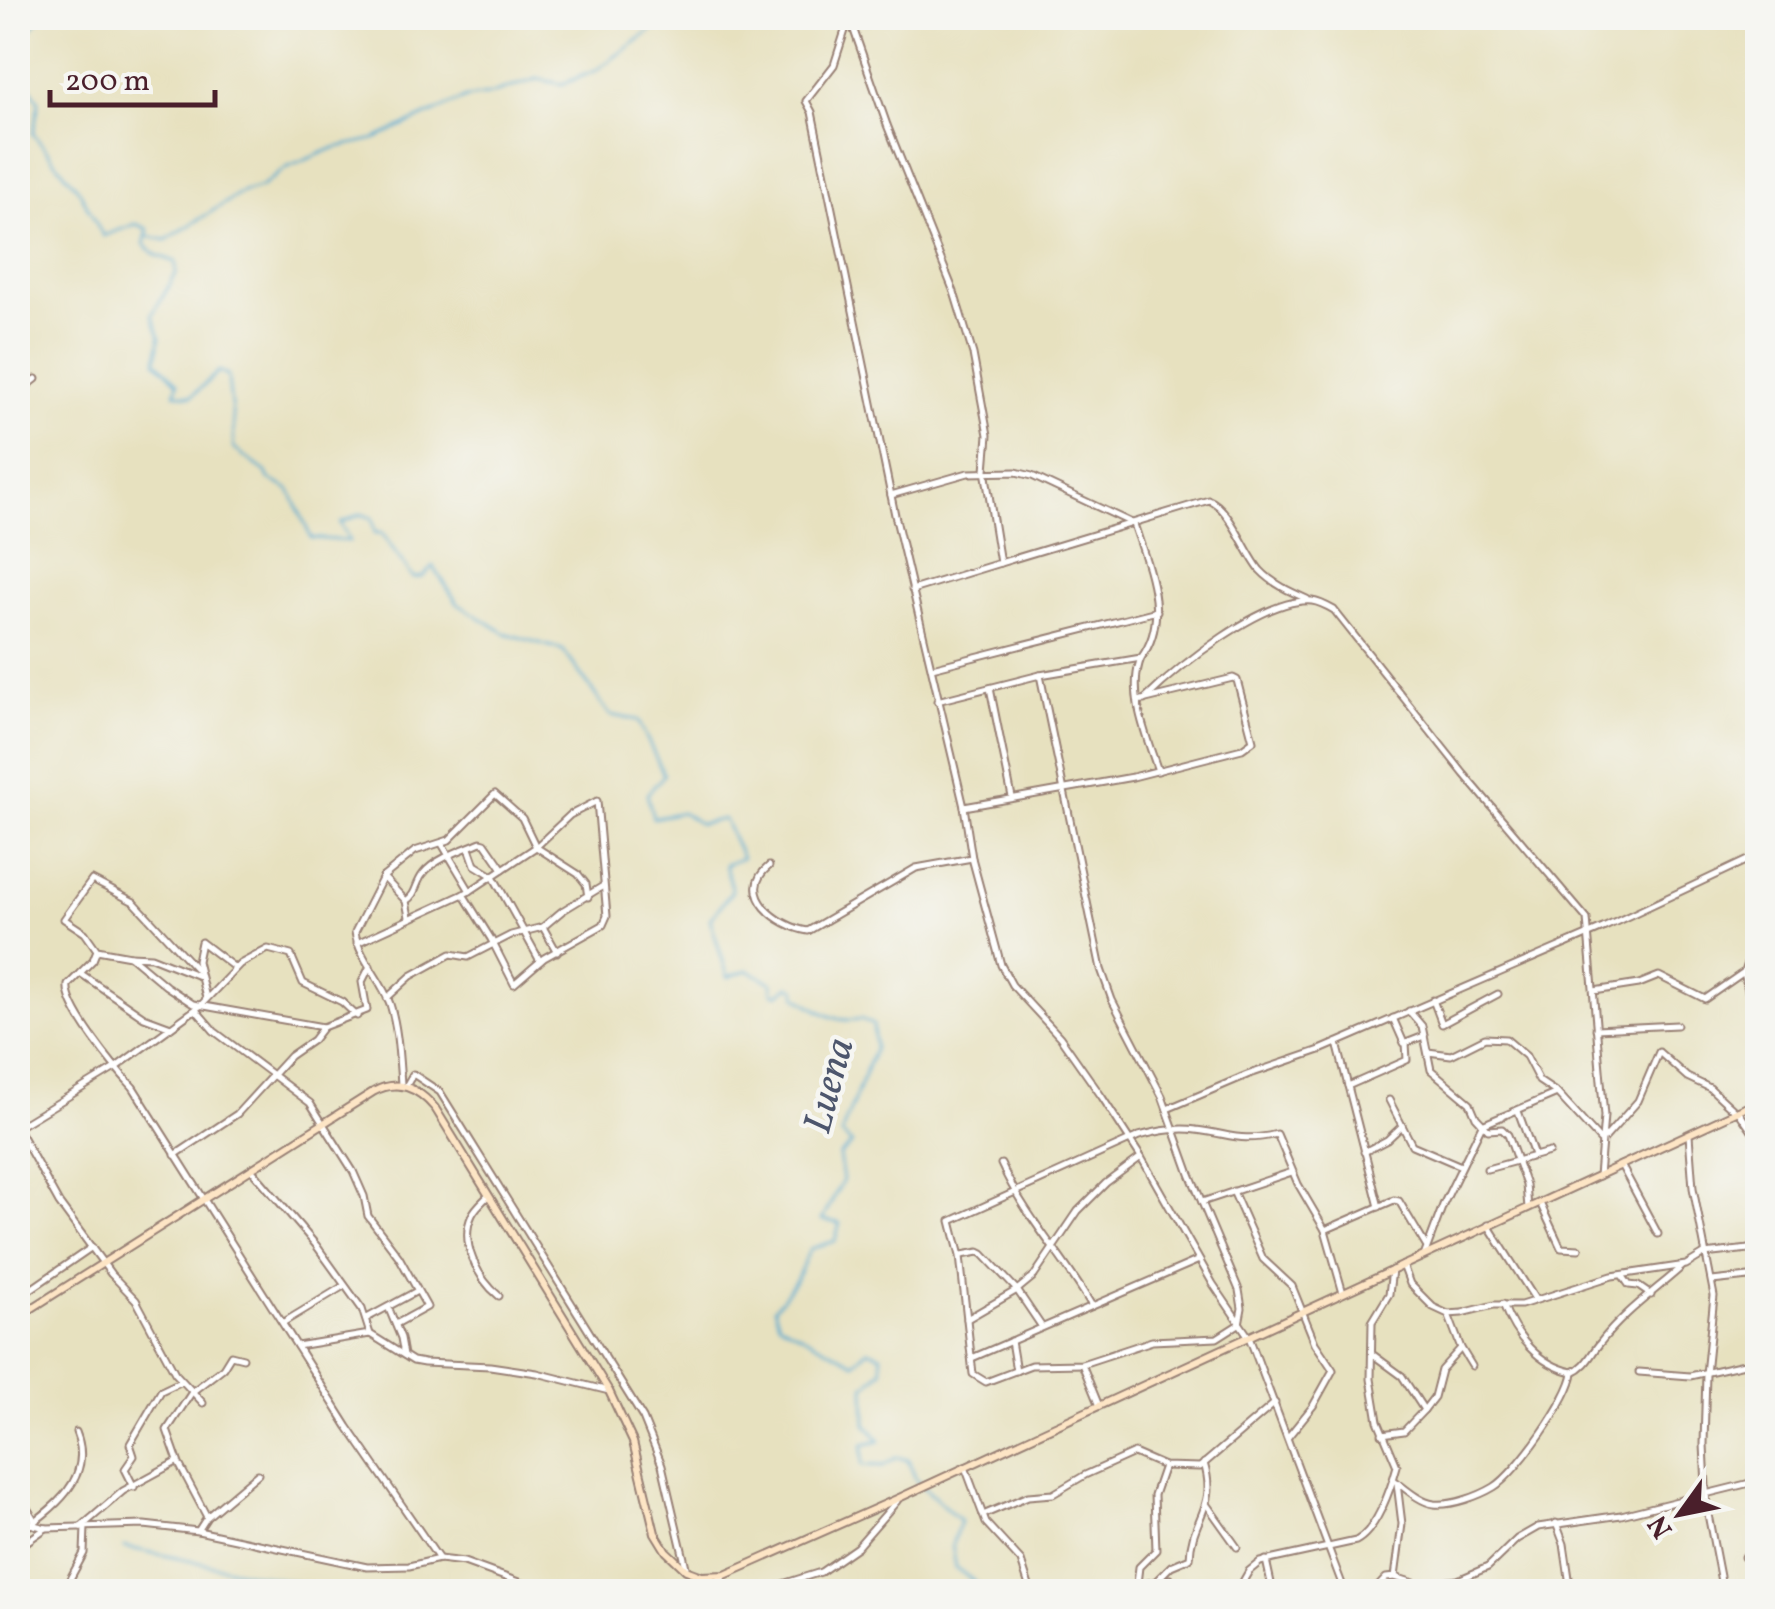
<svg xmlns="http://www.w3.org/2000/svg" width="1775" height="1609" viewBox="0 0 1775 1609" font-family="Vollkorn,serif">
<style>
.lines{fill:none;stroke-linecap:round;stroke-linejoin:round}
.stream{stroke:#52a9cf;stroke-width:2.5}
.canal{stroke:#52a9cf;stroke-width:6}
.minor-casing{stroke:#988075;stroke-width:9}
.secondary-casing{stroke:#988075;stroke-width:10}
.minor{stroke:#fff;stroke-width:5}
.secondary{stroke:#fde5c5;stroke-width:6}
.labels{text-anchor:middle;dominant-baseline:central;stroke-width:9;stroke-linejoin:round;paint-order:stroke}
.water-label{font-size:40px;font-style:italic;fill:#4d566d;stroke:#f6f6f2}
</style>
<rect width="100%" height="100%" fill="#f6f6f2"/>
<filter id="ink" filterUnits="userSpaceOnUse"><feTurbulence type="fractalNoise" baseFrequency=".01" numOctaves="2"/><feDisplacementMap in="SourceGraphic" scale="20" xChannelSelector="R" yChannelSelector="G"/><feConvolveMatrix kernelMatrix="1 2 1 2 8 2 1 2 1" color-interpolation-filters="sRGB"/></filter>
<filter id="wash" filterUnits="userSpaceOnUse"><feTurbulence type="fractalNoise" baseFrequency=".0048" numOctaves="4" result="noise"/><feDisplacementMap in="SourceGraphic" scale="40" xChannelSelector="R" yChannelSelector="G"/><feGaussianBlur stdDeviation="2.25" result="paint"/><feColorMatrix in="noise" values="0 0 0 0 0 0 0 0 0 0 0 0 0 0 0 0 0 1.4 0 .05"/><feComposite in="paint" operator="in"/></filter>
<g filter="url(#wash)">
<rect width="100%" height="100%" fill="#e7e1bf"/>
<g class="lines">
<!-- stream -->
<g class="stream">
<path d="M18,85L30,87L39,102L33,134L79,190L103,236L136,224L148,229L144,244L156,255L176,262V274L152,315L160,337L156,361L178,383L175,393L192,396L219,371L228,375C229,400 236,423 233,448L266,472L269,479L290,490L311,538L350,541L340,523L361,514L372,518L375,533H382L413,578L423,577L433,566L458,604L505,633L563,650L610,715L638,720L664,775L647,794L653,818L682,812L700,824L724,819L742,858L725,865L732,891L710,919L728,977L748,970L772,983L773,993L779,994L790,986L796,989L798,997C819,1011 835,1024 861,1019L873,1025L875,1047L841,1134L852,1144L839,1156L843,1180L822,1220L840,1223L835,1241L810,1249L796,1280L774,1308L779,1323L854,1363L868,1350L881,1355L882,1370L865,1387L866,1424L880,1441L863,1445L862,1465L883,1466L897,1457L908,1460L916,1480L960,1521L952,1545L956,1568L988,1592"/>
<path d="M24,85L29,76C17,50 21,38 40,18"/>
<polyline points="146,236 166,240 243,192 261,187 286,168 334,148 375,139 466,98 488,95 537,79 562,84 580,77 595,71 659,25 681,18"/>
<polyline points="124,1547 341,1592"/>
</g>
<!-- canal -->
<polyline class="canal" points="336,1592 336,1591"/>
</g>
</g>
<g filter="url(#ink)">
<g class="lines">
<!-- minor casing -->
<g class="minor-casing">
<g id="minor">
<polyline points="849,18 834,65 806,101 812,112 895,515 964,807 972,858 1001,965 1012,985 1060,1037 1102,1097 1141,1157 1213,1284 1249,1337 1345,1592"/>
<polyline points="850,19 887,125 954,292 973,354 988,435 985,470 1000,563 912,590"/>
<polyline points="18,393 36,379"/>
<path d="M891,495L968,473L1016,472L1032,476L1134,524C1148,567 1171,618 1141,658L1040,675L937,701"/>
<path d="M1000,563L1209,500C1230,508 1245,552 1260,570C1273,584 1291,592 1307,599"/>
<path d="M1141,658C1127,693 1147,737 1158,771"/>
<polyline points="932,668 1157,611"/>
<path d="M1040,675L1101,969L1112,1000L1162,1096L1190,1174L1239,1290L1242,1308L1239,1324L1217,1338L1152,1341L1082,1364L1031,1365L986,1382L973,1374L960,1256L951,1221L1139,1136C1157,1131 1178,1127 1196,1130C1231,1134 1240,1143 1277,1134L1298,1184L1325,1230"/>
<polyline points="990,688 1012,797"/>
<path d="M1144,700C1178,667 1264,597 1312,601C1320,602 1327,606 1334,610L1464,774L1587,919L1604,1116L1599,1176"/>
<polyline points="964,807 1133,777 1242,749 1253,741 1237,680 1233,678 1138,701"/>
<polyline points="442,844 470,891"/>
<polyline points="469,848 475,865 493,876 540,961"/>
<path d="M769,866C735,894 779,927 808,931L916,868L972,858"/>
<polyline points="383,877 406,901"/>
<path d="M409,917L406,901C417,894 415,884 423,874C434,859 464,849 481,842L485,843L503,869"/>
<polyline points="543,927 557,952"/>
<polyline points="1758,930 1744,972 1758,1036"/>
<polyline points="357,943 470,891 536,847 570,815 597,801 607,916 603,925 544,958 514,984 491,939 463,894"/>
<path d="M97,950L93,960L68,985C65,1008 116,1069 133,1087L348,1427L439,1559"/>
<polyline points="130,956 97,950 85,933 64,919 92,880 134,902 197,970"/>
<polyline points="80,973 144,1017 171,1027"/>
<polyline points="199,976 151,957 130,956 166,986 193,1004 323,1027"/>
<polyline points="1594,991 1639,984 1659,976 1705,999 1744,972"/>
<polyline points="206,998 197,961 201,942 235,968"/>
<polyline points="387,998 411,976 451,954 468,957 511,935 543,927 562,911 603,886"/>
<polyline points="1433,1000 1442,1024 1498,994"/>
<polyline points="196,1010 214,1031 310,1103 353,1171 364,1196 368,1216 399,1257 427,1307 396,1324"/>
<polyline points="1409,1011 1422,1026 1431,1070 1470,1103 1476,1117 1488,1130 1502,1129 1508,1135 1526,1185 1528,1208"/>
<polyline points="1393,1018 1404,1043"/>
<polyline points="1596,1029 1677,1025"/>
<polyline points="1337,1043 1379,1207"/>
<polyline points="1428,1052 1451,1055 1485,1038 1506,1039 1526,1056 1539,1081 1557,1093 1600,1140"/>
<path d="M401,1084C399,1058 398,1029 390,1004C381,978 359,959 355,932L383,877L415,851L449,840L495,794L522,818L536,847L578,874L586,884L588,897"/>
<polyline points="406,1086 413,1074 440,1092 643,1418 662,1465 686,1567"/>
<polyline points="1348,1086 1407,1060 1406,1043 1424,1036"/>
<polyline points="1389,1100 1412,1145 1461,1166"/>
<polyline points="1167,1109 1247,1075 1320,1050 1603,928 1758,855"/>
<polyline points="1518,1111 1534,1155"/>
<polyline points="1738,1111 1758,1140"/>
<polyline points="18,1127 115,1068 200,1006 240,964 268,949 291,955 303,983 342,1002 357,1016"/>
<polyline points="18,1129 59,1203 111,1274 136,1300 175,1373 203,1403"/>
<polyline points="1689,1135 1693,1188 1714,1296 1706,1374 1704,1444 1707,1509 1723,1592"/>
<polyline points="1605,1138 1638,1101 1659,1052 1687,1077 1710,1088 1736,1112"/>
<polyline points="1364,1152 1387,1140 1402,1126"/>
<polyline points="175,1155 237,1114 290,1056 313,1040 323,1027 367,1010 362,982 370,966"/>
<path d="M1001,1164C1025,1217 1063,1256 1092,1306"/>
<polyline points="1621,1165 1658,1234"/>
<polyline points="251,1169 316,1245 362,1309 370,1334"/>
<polyline points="1487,1169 1549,1152"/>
<polyline points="1233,1191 1263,1259 1292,1286 1315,1343 1333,1370 1313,1406 1288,1437"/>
<path d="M488,1196C482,1202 475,1208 472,1215C459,1242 478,1279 499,1296"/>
<polyline points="1202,1202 1292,1172"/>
<polyline points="1540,1203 1561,1248 1579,1249"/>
<polyline points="1488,1225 1535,1299"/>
<polyline points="962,1255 979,1252 983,1254 1017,1290 1042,1327"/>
<polyline points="1424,1256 1443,1205 1482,1125 1557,1093"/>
<polyline points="1403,1265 1410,1284 1433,1307 1448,1314 1462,1313 1494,1305 1521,1305 1612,1276 1686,1265 1704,1254 1758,1248"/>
<polyline points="1622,1275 1629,1285 1638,1286 1651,1295"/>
<polyline points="1712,1281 1758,1276"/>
<polyline points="1343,1293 1325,1230 1394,1200 1399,1201 1426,1246"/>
<polyline points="18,1298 92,1247"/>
<path d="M1503,1304C1515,1336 1538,1365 1573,1372C1587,1366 1590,1355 1600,1343C1623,1313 1655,1291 1683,1266"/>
<polyline points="389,1309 401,1338 404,1355"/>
<polyline points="1448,1314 1461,1348 1472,1366"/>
<polyline points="367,1318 417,1291"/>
<polyline points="967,1319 1017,1290 1034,1276 1078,1211 1106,1183 1141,1157"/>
<polyline points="284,1322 342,1287"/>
<polyline points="1011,1341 1016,1371"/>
<polyline points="297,1346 370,1334 413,1361 424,1363 490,1366 537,1373 609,1391"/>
<polyline points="1372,1354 1402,1376 1424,1410 1434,1397 1441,1370 1461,1348"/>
<polyline points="972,1358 1199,1260"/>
<polyline points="1082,1364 1099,1406"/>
<polyline points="1750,1364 1750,1400 1758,1419"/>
<polyline points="1639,1372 1690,1376 1758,1361"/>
<polyline points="1382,1434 1404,1431 1424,1410"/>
<polyline points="178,1462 207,1517"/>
<polyline points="965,1467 986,1523 1021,1561 1031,1592"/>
<path d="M1394,1480C1406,1489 1420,1502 1434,1504C1452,1506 1479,1496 1494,1487C1516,1474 1571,1397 1573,1372"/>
<polyline points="134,1487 125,1469 134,1456 130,1444 161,1391 180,1382"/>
<polyline points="18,1493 35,1521"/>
<polyline points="1207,1505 1237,1547"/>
<polyline points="983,1515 1028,1496 1053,1494 1085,1475 1134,1453 1164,1466 1200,1467 1275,1403"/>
<polyline points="18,1521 46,1528 144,1525 198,1531 367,1567 409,1566 439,1559 464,1562 546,1592"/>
<polyline points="1556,1523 1564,1544 1570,1585 1584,1592"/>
<polyline points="81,1527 123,1491 178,1461 167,1430 192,1392 223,1368 231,1355 243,1358"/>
<polyline points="198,1531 207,1517 258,1474"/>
<path d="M18,1533C52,1510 95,1479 76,1432"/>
<polyline points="18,1548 46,1528"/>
<polyline points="1744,1557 1758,1557"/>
<polyline points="1266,1560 1273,1592"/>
<polyline points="1395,1577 1420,1585 1458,1580 1488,1567 1517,1539 1538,1527 1621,1515 1758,1481"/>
<path d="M1155,1582L1171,1566L1190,1558C1191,1517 1218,1509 1204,1463"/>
<polyline points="1138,1585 1170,1579 1201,1592"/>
<polyline points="63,1592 84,1553 85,1527"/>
<polyline points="701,1592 723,1577"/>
<polyline points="757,1592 821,1572 857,1547 897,1501"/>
<polyline points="1136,1592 1139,1567 1156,1550 1154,1495 1164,1466"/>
<path d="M1237,1592L1249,1571L1260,1562L1356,1541C1377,1530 1391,1488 1397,1466L1378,1421L1371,1379L1372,1322L1389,1294L1392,1270"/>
<polyline points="1373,1592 1386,1578 1395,1577 1402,1524 1397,1483"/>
</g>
</g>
<!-- secondary casing -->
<g class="secondary-casing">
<path id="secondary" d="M18,1317L373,1092C398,1078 418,1088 435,1108L609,1391L633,1442L655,1533L666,1551L686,1570L702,1576L725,1575L899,1498L1758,1102"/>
</g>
<!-- minor -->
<use href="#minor" class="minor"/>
<!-- secondary -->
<use href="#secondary" class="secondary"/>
</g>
</g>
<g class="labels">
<!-- water labels -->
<g class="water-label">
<text transform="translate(831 1086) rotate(-75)">Luena</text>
</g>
</g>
<!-- margin -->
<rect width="1775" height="1609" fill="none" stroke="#f6f6f2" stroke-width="60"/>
<!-- north arrow -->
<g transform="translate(1680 1514) rotate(237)" stroke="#f6f6f2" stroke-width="8" paint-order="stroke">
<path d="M0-8L18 38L0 25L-18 38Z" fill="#4a1f2b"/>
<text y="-15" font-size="28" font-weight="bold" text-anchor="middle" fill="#4a1f2b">N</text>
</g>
<!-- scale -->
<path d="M50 90v15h165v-15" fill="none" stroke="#4a1f2b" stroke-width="5"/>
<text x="65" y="90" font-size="30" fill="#4a1f2b" stroke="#f6f6f2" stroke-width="8" paint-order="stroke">200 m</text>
</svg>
